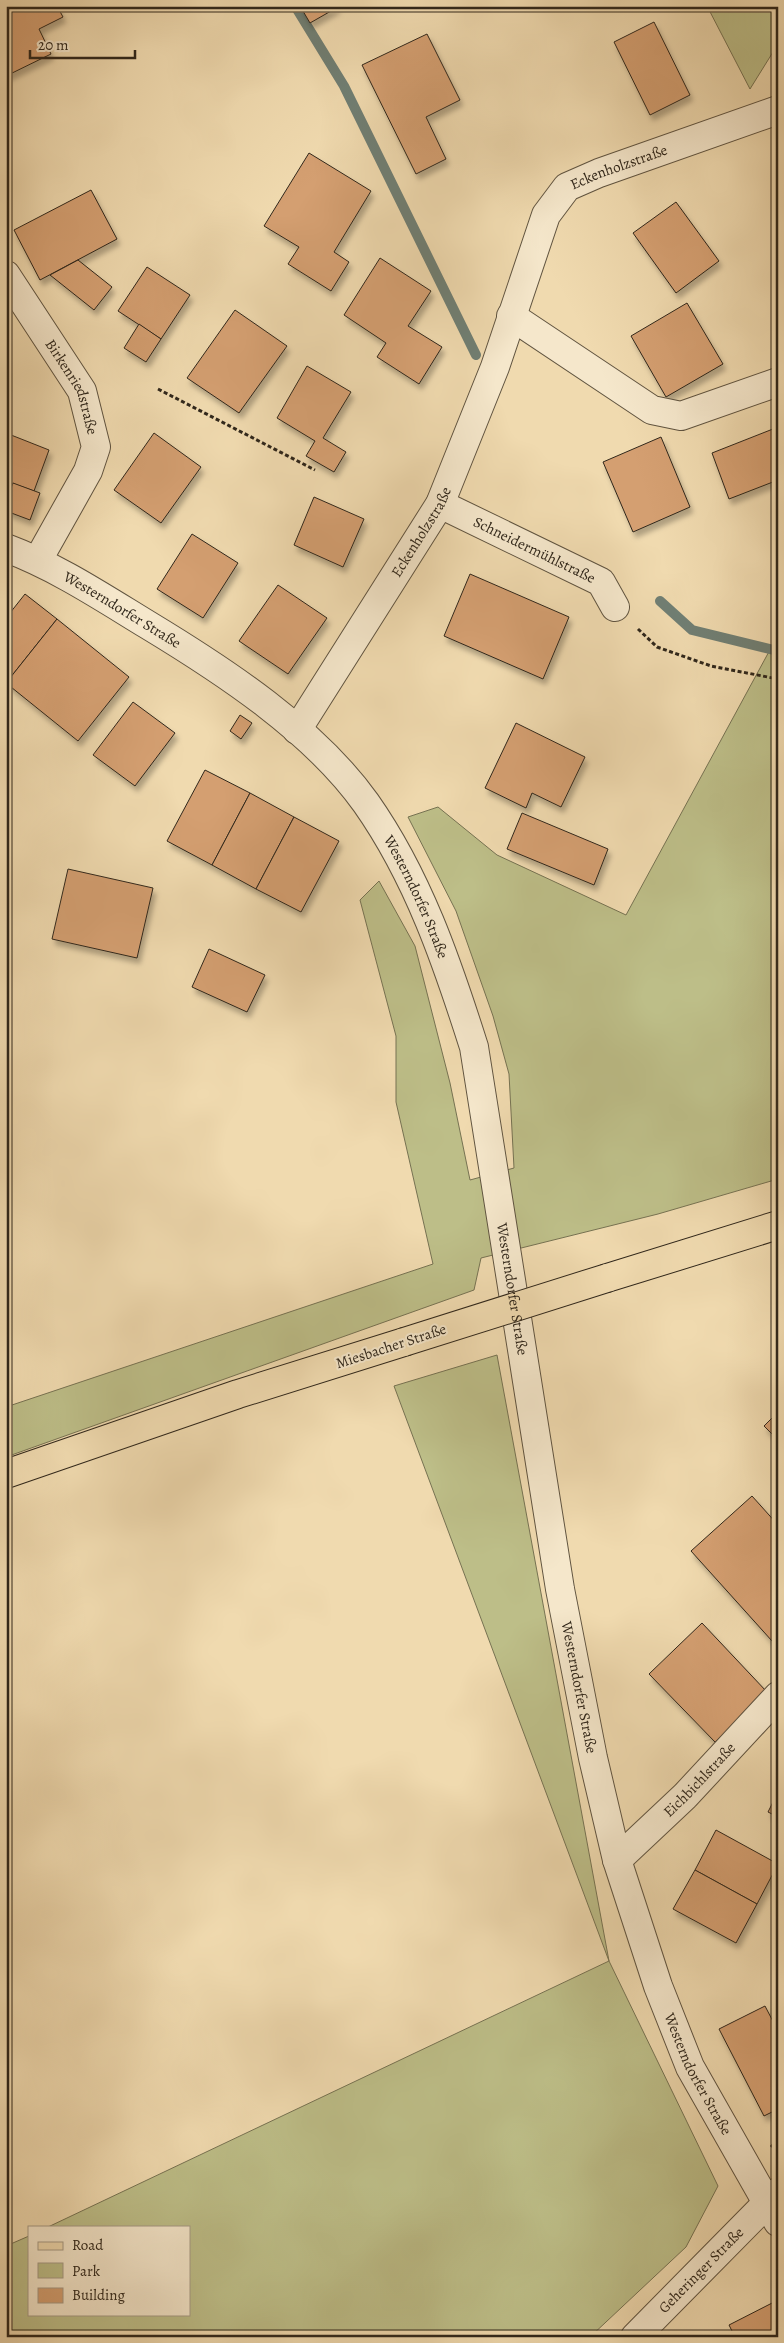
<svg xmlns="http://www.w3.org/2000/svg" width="784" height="2343" viewBox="0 0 784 2343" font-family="Alegreya,serif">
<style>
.green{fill:#bdbe88;stroke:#767252}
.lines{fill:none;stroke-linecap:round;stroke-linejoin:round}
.stream{stroke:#707f74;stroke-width:10}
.building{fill:#d49f71;stroke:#30271b;filter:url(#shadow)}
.minor-casing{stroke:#605440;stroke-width:30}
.major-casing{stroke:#30271b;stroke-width:30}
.path{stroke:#30271b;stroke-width:3;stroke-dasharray:4 2.5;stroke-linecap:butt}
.minor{stroke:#f5e7cb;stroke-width:28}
.major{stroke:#f0daaf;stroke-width:28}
.major-bridge-casing{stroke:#30271b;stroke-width:30;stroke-linecap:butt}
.major-bridge{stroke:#f0daaf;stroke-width:28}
.labels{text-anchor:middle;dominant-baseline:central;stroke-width:4;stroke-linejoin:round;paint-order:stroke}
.street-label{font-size:15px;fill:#30271b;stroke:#f5e7cb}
</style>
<defs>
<filter id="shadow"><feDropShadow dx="3" dy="5.5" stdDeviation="2.5" flood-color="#0004"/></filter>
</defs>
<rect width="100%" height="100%" fill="#f0daaf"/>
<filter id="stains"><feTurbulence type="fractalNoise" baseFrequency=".004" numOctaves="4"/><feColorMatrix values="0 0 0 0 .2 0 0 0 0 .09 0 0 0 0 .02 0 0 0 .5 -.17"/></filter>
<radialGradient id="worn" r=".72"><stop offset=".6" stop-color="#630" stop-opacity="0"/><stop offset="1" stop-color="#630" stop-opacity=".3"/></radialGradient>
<!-- green -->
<g class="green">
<polygon points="707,6 778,6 778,44 750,89"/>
<polygon points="778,635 778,1179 658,1214 481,1258 474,1290 6,1457 6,1407 433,1264 396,1102 396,1036 360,900 379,881 415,946 450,1083 470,1180 514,1168 509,1074 493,1016 456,911 408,817 438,807 497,855 626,915"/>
<polygon points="497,1355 609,1961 718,2186 686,2247 590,2337 6,2337 6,2246 29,2236 29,2314 189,2314 189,2227 48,2227 609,1961 394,1386"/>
</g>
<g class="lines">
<!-- stream -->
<g class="stream">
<polyline points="295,6 344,86 476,355"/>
<polyline points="660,601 692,630 778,651"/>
</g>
</g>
<!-- building -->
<g class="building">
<polygon points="57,6 63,17 39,29 51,54 6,76 6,7"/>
<polygon points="300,6 337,6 338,7 310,23"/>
<polygon points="654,22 690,95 650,115 614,42"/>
<polygon points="427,34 460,100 426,117 446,159 416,174 362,65"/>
<polygon points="309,153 371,191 334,252 349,262 331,291 288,264 299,247 264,226"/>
<polygon points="91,190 117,239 40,280 14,230"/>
<polygon points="676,202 719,261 676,293 633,233"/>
<polygon points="380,258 431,291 408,326 442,347 419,384 377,357 386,343 344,315"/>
<polygon points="78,260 112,287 94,310 50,275"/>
<polygon points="147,267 190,295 161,339 118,311"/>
<polygon points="687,303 723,364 666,397 631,336"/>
<polygon points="235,310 287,346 239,413 187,378"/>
<polygon points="139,324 161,339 146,362 124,348"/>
<polygon points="307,366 351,392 323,438 346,452 334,472 306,456 315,441 277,418"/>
<polygon points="778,427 778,480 729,499 712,453"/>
<polygon points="6,433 49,450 34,491 6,481"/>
<polygon points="154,433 201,467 161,523 114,490"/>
<polygon points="661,437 690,507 633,532 603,462"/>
<polygon points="13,483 40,493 30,520 6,511 6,501"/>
<polygon points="314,497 364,519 343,567 294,545"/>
<polygon points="192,534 238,563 203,618 157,589"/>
<polygon points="470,574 569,617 543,679 444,636"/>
<polygon points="278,585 327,618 288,674 239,641"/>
<polygon points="25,594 57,619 6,683 6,618"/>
<polygon points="57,619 129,677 78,741 6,683"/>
<polygon points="133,702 175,733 135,786 93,755"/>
<polygon points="240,715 252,723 241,739 230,731"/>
<polygon points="516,723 585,757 561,807 532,793 526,808 485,788"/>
<polygon points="205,770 250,793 212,865 167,841"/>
<polygon points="250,793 294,817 256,889 212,865"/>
<polygon points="522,813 608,849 594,885 507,849"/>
<polygon points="294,817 339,841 301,912 256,889"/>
<polygon points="68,869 153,888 137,958 52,939"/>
<polygon points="209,949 265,975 247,1012 192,987"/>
<polygon points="778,1412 778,1440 764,1426"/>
<polygon points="752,1496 778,1525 778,1636 772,1641 691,1551"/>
<polygon points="702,1623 767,1692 715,1742 649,1674"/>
<polygon points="778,1792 778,1817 768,1812"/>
<polygon points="716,1830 778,1864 757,1904 695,1870"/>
<polygon points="695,1870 757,1904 736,1943 673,1909"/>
<polygon points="765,2006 778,2031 778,2109 764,2116 719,2029"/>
<polygon points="778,2300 778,2337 735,2337 729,2325"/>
</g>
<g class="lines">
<!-- minor casing -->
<g class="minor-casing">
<g id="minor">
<path id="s1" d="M6,275L82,391L96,447L88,471L38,560"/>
<polyline points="511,316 652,410 681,416 778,382"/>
<path id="s2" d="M440,504L601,582L615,607"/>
<path id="s3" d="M6,548C57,567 102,597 148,625C224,671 314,730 366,803C418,877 447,962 474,1047L560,1589L593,1758L617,1860L658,1986L690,2067L778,2222"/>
<path id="s4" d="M297,730L440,504L495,367L546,215L567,187L599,173L778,110"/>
<path id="s5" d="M617,1860L685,1796L778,1696"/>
<path id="s6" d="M635,2337L778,2192"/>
</g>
</g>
<!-- major casing -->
<g class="major-casing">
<g id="major">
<polyline points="607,1278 778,1225"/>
<polyline points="6,1474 238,1394 404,1342"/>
</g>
</g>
<!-- path -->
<g class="path">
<polyline points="158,389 315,470"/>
<polyline points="638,629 657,647 711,666 778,679"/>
<polyline points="771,2147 778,2140"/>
</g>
<!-- minor -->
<use href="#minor" class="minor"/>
<!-- major -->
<use href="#major" class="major"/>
<!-- major-bridge casing -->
<g class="major-bridge-casing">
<polyline id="major-bridge" points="404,1342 607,1278"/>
</g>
<!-- major-bridge -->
<use href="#major-bridge" class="major-bridge"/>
</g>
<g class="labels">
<!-- street labels -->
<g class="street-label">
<text stroke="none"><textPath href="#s4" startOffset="666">Eckenholzstraße</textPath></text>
<text stroke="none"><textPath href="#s1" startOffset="131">Birkenriedstraße</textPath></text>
<text stroke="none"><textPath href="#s4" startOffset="234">Eckenholzstraße</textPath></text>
<text stroke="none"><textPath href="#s2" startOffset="105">Schneidermühlstraße</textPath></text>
<text stroke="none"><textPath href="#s3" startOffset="132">Westerndorfer Straße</textPath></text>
<text stroke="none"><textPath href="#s3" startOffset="552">Westerndorfer Straße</textPath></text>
<text stroke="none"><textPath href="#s3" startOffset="958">Westerndorfer Straße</textPath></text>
<text transform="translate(391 1346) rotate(-18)">Miesbacher Straße</text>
<text stroke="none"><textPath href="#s3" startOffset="1362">Westerndorfer Straße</textPath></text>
<text stroke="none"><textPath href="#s5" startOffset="115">Eichbichlstraße</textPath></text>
<text stroke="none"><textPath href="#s3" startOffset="1768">Westerndorfer Straße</textPath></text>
<text stroke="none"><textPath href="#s6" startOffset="94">Geheringer Straße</textPath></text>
</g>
</g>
<!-- margin -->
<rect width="784" height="2343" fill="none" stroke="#f0daaf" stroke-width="25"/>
<rect x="8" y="8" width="769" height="2328" fill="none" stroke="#30271b" stroke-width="2.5"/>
<rect x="12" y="12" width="759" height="2318" fill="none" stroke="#30271b"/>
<!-- legend -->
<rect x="28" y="2226" width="162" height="90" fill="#f5e7cb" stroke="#a69a85"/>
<rect x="38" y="2242" width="25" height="8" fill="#f0daaf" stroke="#a69a85"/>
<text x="72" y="2250" font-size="15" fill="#30271b">Road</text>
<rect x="38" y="2263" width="25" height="15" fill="#bdbe88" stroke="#a69a85"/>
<text x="72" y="2276" font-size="15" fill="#30271b">Park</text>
<rect x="38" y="2288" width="25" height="15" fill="#d49f71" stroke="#a69a85"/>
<text x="72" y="2300" font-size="15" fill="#30271b">Building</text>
<!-- scale -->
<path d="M30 50v8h105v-8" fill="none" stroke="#30271b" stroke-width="2.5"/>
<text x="38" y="50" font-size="15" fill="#30271b" stroke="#f5e7cb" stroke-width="4" paint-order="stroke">20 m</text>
<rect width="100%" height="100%" filter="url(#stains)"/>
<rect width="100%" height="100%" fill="url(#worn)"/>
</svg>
